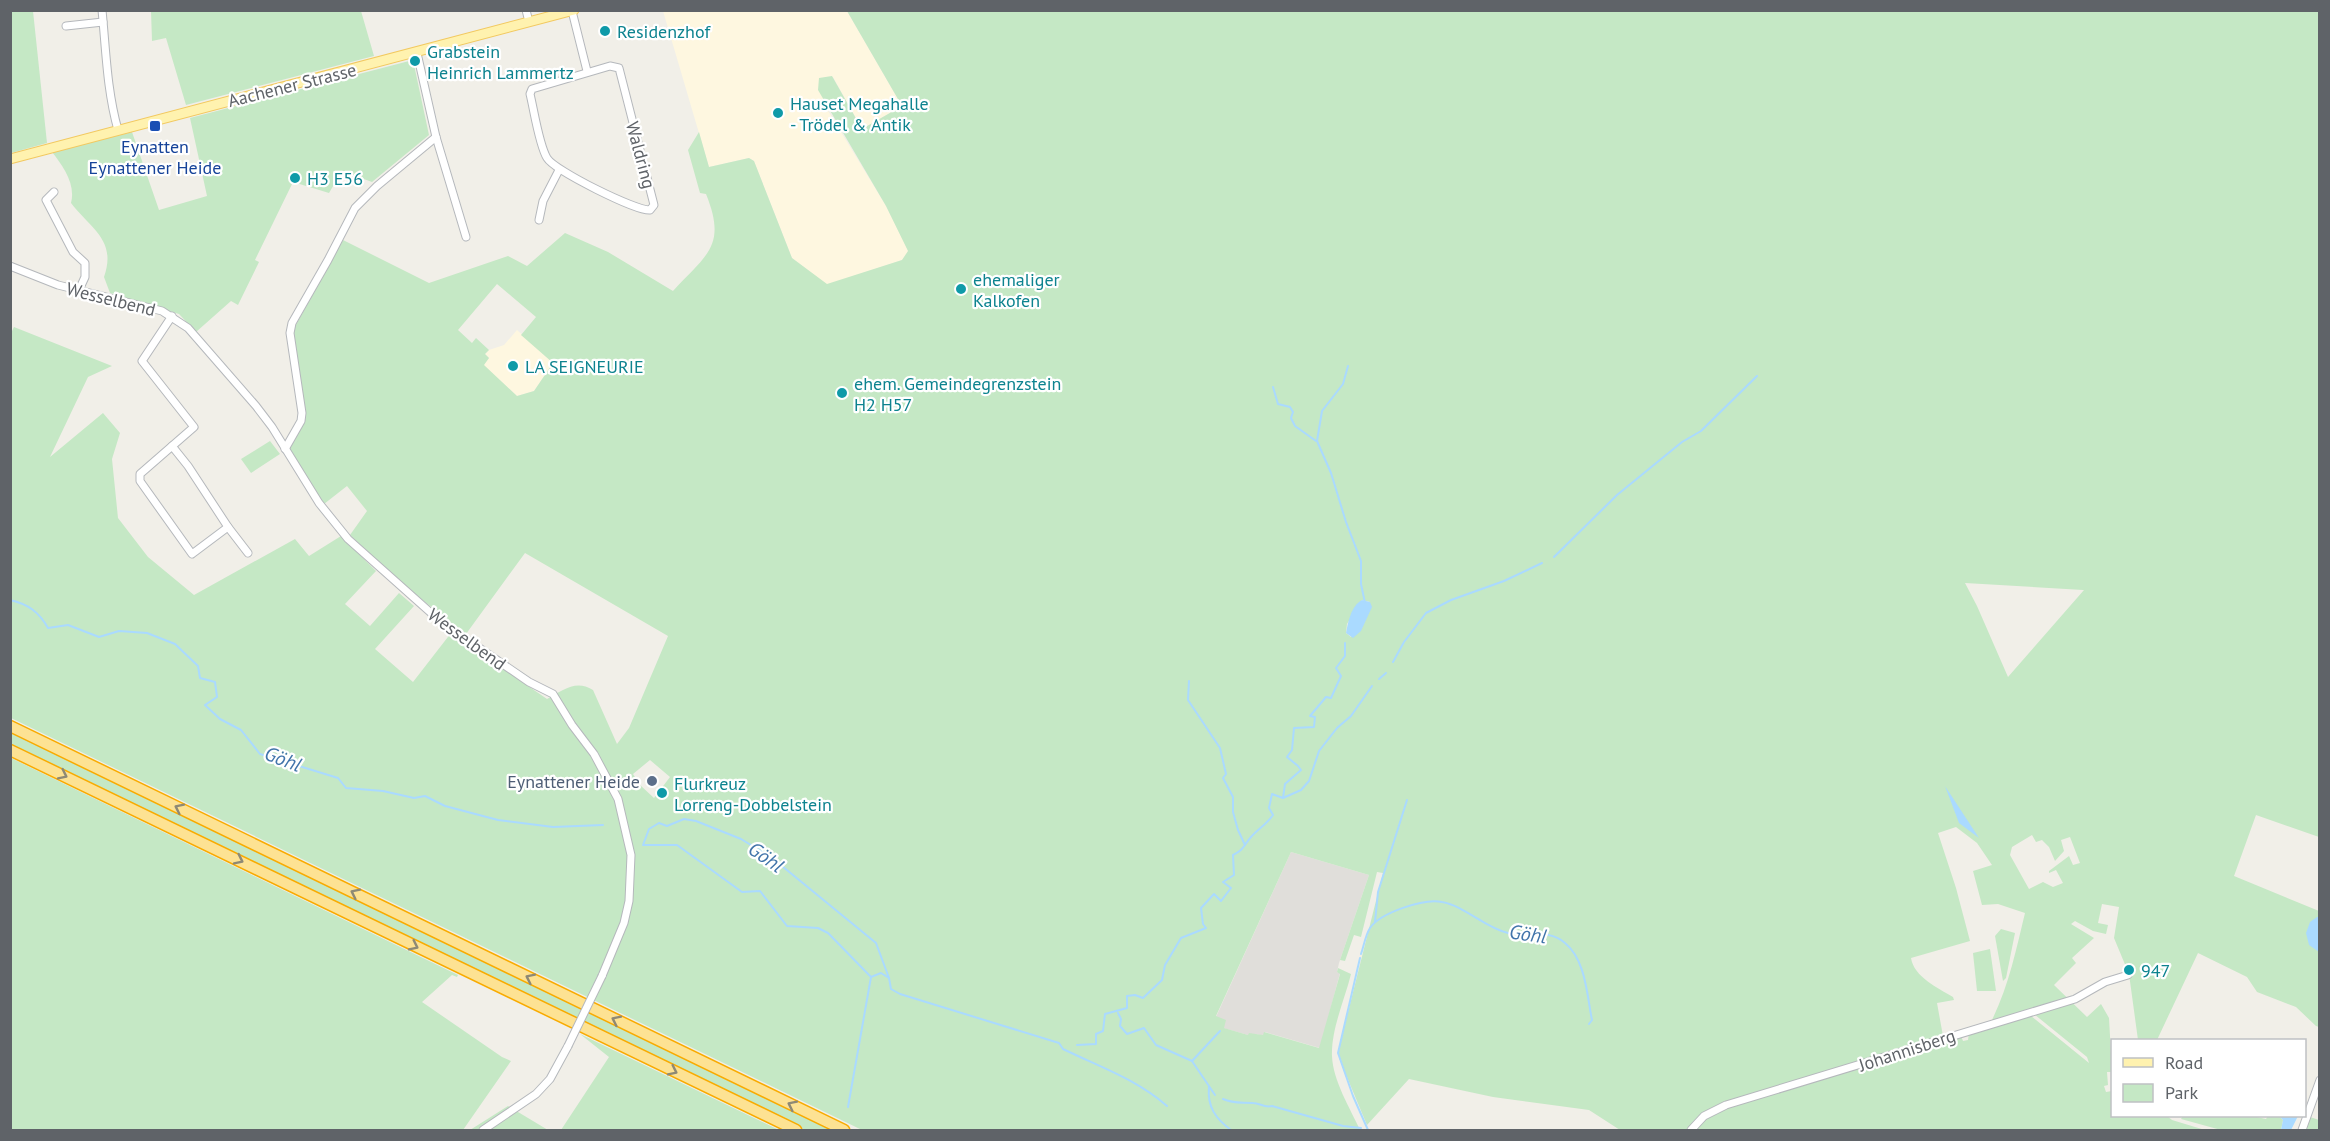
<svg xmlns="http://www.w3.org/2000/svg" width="2330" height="1141" viewBox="0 0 2330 1141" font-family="'PT Sans',sans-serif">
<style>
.commercial{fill:#fef7e0}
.industrial{fill:#e0deda}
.green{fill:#c5e8c5;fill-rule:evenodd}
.water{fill:#aadaff}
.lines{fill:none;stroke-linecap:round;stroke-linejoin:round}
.stream{stroke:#aadaff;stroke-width:2}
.minor-casing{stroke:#b5b8bc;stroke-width:9}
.major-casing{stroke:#f2c960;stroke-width:11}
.highway-casing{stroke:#f9ab00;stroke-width:13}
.minor{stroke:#fff;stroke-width:7}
.major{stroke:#fff2af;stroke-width:9}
.highway{stroke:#fde293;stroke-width:10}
.minor-bridge-casing{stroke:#b5b8bc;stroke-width:9;stroke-linecap:butt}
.minor-bridge{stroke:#fff;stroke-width:7}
.oneway{stroke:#8e8975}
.culture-dot{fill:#0f9aa8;stroke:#fff;stroke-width:2}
.transit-dot{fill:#1a4fb4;stroke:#fff;stroke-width:2}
.service-dot{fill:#5c6f8a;stroke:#fff;stroke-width:2}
.labels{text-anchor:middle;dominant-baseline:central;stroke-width:4.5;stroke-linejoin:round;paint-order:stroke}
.culture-label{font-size:18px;fill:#0d838f;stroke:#fff;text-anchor:start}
.street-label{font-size:18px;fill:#5f6368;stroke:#fff}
.transit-label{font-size:18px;fill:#164399;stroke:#fff}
.service-label{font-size:18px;fill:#4e5e75;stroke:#fff;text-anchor:end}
.water-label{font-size:20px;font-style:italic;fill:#4174aa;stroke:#fff}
</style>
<rect width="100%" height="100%" fill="#f1efe8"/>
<!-- commercial -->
<g class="commercial">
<polygon points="663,11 847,11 902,106 862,129 833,77 827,109 886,206 909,252 902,260 827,285 792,258 754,161 749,158 709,167"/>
<polygon points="517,330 553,363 534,391 517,396 483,365 489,358 485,354 489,350 504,345"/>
</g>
<!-- industrial -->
<polygon class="industrial" points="1291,852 1369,875 1339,963 1337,972 1340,973 1320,1048 1265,1032 1263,1036 1257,1034 1248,1035 1223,1028 1216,1017"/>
<!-- green -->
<g class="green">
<polygon points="11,10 33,11 47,143 11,153"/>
<polygon points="151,11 361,11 374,56 186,105 166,38 152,41"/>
<path d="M847,11H2319V837L2256,815L2234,876L2319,911V1027L2316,1026L2296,1007L2257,992L2247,977L2198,953L2157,1040H2138L2129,974L2114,938L2119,907L2102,904L2098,923L2108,925L2106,934L2093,931L2075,921L2071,924L2094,938L2072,958L2076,963L2054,985L2087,1017L2101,1004L2109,1018L2112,1072H2107L2108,1085L2104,1086L2106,1092L2112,1091V1116H2167L2172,1120L2205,1130H1694L1699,1124L1719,1110L1961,1036L1963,1041L1968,1040L1969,1033L2031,1016L2089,1063L2087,1057L2029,1010L1992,1020C2009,985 2016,950 2025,913L1998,904L1982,905L1973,871L1992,865L1977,843L1956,827L1938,833L1956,888L1970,941L1911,958C1914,977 1938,988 1953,997L1954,1000L1937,1003L1943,1036L1719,1104L1704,1113L1689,1130H1620L1589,1110L1493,1097L1409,1079L1367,1125L1339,1058V1048L1383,873L1377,872L1361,937L1354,935L1345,961L1340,960L1369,875L1291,852L1216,1016L1226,1020L1224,1028L1248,1035L1249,1033L1263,1035L1264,1032L1319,1048L1340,974L1337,972L1338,968L1351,974C1345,999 1331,1029 1332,1056C1333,1081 1350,1108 1360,1130H862L11,718L10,335L14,327L112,366L88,377L50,457L103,413L120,433L112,459L118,518L148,557L194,595L295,539L309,556L341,536L376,571L345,604L370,626L399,593L414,606L375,649L413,682L451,633L547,699C563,690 576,679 593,690L617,744L629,728L668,636L525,553L466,634C425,603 386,571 350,535L367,511L347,486L324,504L285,442L300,419L292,332L343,240L429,283L508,256L527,266L565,233L608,252L673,291C707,254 727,246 706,194L700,193L688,150L699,132L709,167L749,158L754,161L792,258L827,284L902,260L908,251L886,206L818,90L819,78L832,76L862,129L902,106ZM497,284L536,317L521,335L553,363L534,391L517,396L484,365L489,358L485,354L489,350L476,338L472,343L458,330ZM1965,583L2083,590H2084L2008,677L1977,606ZM1362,600L1370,602L1351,637L1346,633L1347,624ZM650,760L670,777L654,798L640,785L633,774ZM2032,835L2036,842L2042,840L2049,847L2055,861L2064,851L2061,840L2070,837L2080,863L2073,865L2069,856L2049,871V873L2056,870L2063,883L2053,887L2043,882L2029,889L2010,855L2012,847Z"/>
<path d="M413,60L429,135L372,182L342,171L329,193L293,182L255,260L259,262L238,305L231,301L196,332L179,314L110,293L104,277C117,240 91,229 71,203C76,184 63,166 52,152L132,132L159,210L207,196L190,118Z"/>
<polygon points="270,441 280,454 251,473 241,459"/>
<polygon points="10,730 836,1130 805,1130 11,747"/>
<polygon points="11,758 458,975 457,977 452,975 422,1002 502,1057 511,1061 463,1130 11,1130"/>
<polygon points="2001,929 2015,933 2006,978 2003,981 1995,936"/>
<polygon points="1990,949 1996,991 1977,991 1973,953"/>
<polygon points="580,1034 779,1130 561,1130 609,1057"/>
<polygon points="508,1106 548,1130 470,1130"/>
<polygon points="2183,1116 2252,1116 2266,1119 2268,1116 2279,1116 2283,1120 2281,1130 2221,1130 2181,1119"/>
<polygon points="2310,1117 2319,1120 2319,1130 2305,1130"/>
</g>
<!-- water -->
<g class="water">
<path d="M1362,600L1370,602L1372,607L1361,631L1353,638L1346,633C1348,622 1351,606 1362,600Z"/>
<polygon points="1945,786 1979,838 1959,823"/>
<polygon points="2317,917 2319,917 2319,952 2309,945 2306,933 2310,922"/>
<polygon points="2279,1116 2298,1116 2291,1130 2281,1130 2283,1120"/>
</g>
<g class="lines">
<!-- stream -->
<g class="stream">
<polyline points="1348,366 1343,384 1322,411 1317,441 1331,473 1346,522 1361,561 1361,584 1365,603"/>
<polyline points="1273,387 1278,404 1290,407 1293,412 1291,418 1295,426 1316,441"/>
<polyline points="1554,557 1617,495 1682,442 1701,431 1757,376"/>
<path d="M10,600C28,604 39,612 48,628L68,625L99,637L119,631L147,633L175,644L198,666L200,678L215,682L217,697L205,705L220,719L241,730L260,754L338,778L346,788L383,791L414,798L425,796L445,806L498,820L553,827L603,825"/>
<polyline points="1393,662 1404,642 1426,613 1451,600 1504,581 1542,563"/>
<polyline points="1379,679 1386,673"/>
<polyline points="1189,681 1188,700 1220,748 1226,774 1223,778 1233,797 1233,812 1238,830 1245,845"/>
<polyline points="1283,798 1301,790 1309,781 1319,751 1337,728 1351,716 1372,686"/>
<polyline points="1375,922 1378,892 1407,800"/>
<path d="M1361,954C1364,946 1365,936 1370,928C1380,913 1424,898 1442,902C1465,906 1485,928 1508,933C1528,938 1548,928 1565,943C1586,960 1587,996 1592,1020L1589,1024"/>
<polyline points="1360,958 1338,1053 1353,1096 1368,1130"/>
<polyline points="871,977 828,933 818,928 787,926 760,891 742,892 677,845 643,845 649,829 659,823 667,826 684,819 696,821 741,839 771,857 876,943 889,978"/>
<path d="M871,977L881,973L889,978L891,989L900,994L1059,1043L1063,1049C1100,1067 1136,1079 1167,1106"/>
<polyline points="1118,1013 1121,1019 1120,1026 1127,1034 1144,1028 1156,1045 1192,1061 1220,1031"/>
<path d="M1077,1045L1096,1044V1034L1103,1031L1105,1014L1127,1008V996L1135,995L1143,998L1162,980L1165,965L1181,938L1206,928L1203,924L1201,908L1214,894L1221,901L1231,888L1223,882L1234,875L1233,855C1244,850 1243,846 1251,837C1258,829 1267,824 1273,815L1269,808L1272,794L1283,798L1285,784L1301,770L1298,766L1287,757L1292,750L1294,728L1314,727L1315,717L1310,716L1326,697L1331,698L1341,676L1336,668L1345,656V643"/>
<polyline points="1192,1061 1215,1095"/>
<path d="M1209,1087C1207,1107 1216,1119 1231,1130"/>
<path d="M1223,1099C1234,1104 1241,1102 1253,1103C1260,1103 1264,1108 1272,1106L1343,1126L1361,1128"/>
<polyline points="848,1107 871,977"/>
</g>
<!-- minor casing -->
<g class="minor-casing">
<g id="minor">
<path d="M102,10C106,51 107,91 118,130"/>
<polyline points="526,10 529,22"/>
<polyline points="572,11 587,71"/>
<polyline points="66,26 103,22"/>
<polyline points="417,53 436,137 466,237"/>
<path d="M610,66L619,68L654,205L650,210C636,211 555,171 547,158C539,145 534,110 530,94L532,89Z"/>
<polyline points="54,192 46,200 73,252 85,263 85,277 79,290"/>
<polyline points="539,220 543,201 559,170"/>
<polyline points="10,266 58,285 162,311 188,328 256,406 272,427 319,503 348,539 440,621 529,682 553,694 572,725 594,754 618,799 631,855 629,901 624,923 602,976"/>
<polyline points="172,316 142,361 194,427 140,474 140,481 192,554 228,527 248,553"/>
<polyline points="172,446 188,466 228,527"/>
<polyline points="285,449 301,421 302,413 290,333 292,323 328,260 355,208 377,186 436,137"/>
<polyline points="483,1130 536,1094 550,1079 568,1046"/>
<polyline points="1691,1130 1704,1116 1726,1105 2075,999 2105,982 2128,975"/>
<polyline points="2302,1130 2320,1080"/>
</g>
</g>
<!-- major casing -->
<g class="major-casing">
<polyline id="major" points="10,159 574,10"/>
</g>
<!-- highway casing -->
<g class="highway-casing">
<g id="highway">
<polyline points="10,726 844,1130"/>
<polyline points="10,750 796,1130"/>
</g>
</g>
<!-- minor -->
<use href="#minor" class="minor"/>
<!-- major -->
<use href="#major" class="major"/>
<!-- highway -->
<use href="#highway" class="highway"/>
<!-- minor-bridge casing -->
<g class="minor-bridge-casing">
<polyline id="minor-bridge" points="568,1046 602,976"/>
</g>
<!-- minor-bridge -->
<use href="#minor-bridge" class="minor-bridge"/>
</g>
<!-- one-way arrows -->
<defs><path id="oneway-chevron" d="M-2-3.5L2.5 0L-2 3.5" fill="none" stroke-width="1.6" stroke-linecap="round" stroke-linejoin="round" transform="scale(1.5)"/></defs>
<g class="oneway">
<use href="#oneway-chevron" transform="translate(63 775) rotate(26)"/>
<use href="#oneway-chevron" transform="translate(179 808) rotate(-154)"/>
<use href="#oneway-chevron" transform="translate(239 860) rotate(26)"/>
<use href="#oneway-chevron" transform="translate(355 893) rotate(-154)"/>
<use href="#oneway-chevron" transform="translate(414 946) rotate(26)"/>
<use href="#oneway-chevron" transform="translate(530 978) rotate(-154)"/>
<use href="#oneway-chevron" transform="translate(616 1020) rotate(-154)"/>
<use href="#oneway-chevron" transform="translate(673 1071) rotate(26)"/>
<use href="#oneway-chevron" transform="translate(792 1105) rotate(-154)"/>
</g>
<!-- markers -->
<g class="culture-dot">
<circle cx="605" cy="31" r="6"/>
<circle cx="415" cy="61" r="6"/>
<circle cx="778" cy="113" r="6"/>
<circle cx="295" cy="178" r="6"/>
<circle cx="961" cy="289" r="6"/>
<circle cx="513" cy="366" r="6"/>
<circle cx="842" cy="393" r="6"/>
<circle cx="662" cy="793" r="6"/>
<circle cx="2129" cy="970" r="6"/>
</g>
<rect class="transit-dot" x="149" y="120" width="12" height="12" rx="3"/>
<circle class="service-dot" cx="652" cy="781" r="6"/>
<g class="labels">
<!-- culture labels -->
<g class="culture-label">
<text x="617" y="31">Residenzhof</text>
<text x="427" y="51">Grabstein<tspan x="427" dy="21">Heinrich Lammertz</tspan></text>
<text x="790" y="103">Hauset Megahalle<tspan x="790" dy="21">- Trödel &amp; Antik</tspan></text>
<text x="307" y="178">H3 E56</text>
<text x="973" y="279">ehemaliger<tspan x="973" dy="21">Kalkofen</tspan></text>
<text x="525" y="366">LA SEIGNEURIE</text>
<text x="854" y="383">ehem. Gemeindegrenzstein<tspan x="854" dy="21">H2 H57</tspan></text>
<text x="674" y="783">Flurkreuz<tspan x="674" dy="21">Lorreng-Dobbelstein</tspan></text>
<text x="2141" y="970">947</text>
</g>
<!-- street labels -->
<g class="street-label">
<text transform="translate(292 85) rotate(-14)">Aachener Strasse</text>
<text transform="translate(641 155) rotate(75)">Waldring</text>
<text transform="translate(111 299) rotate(14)">Wesselbend</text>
<text transform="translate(467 639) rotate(36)">Wesselbend</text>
<text transform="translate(1907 1050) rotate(-18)">Johannisberg</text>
</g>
<!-- transit labels -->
<g class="transit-label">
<text x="155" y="146">Eynatten<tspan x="155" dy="21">Eynattener Heide</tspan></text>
</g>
<!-- service labels -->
<g class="service-label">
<text x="640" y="781">Eynattener Heide</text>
</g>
<!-- water labels -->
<g class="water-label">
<text transform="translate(283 759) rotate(21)">Göhl</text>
<text transform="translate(766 857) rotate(35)">Göhl</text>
<text transform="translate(1528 934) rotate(8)">Göhl</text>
</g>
</g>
<!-- border -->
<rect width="2330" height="1141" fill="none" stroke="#5f6368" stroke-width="24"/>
<!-- legend -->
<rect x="2111" y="1039" width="195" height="78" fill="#ffffff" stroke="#bfc1c3" stroke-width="1.5"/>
<rect x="2123" y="1058" width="30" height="9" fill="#fff2af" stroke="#bfc1c3" stroke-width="1.5"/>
<text x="2165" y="1069" font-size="18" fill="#5f6368">Road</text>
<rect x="2123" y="1084" width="30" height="18" fill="#c5e8c5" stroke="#bfc1c3" stroke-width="1.5"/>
<text x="2165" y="1099" font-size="18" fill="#5f6368">Park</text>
</svg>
